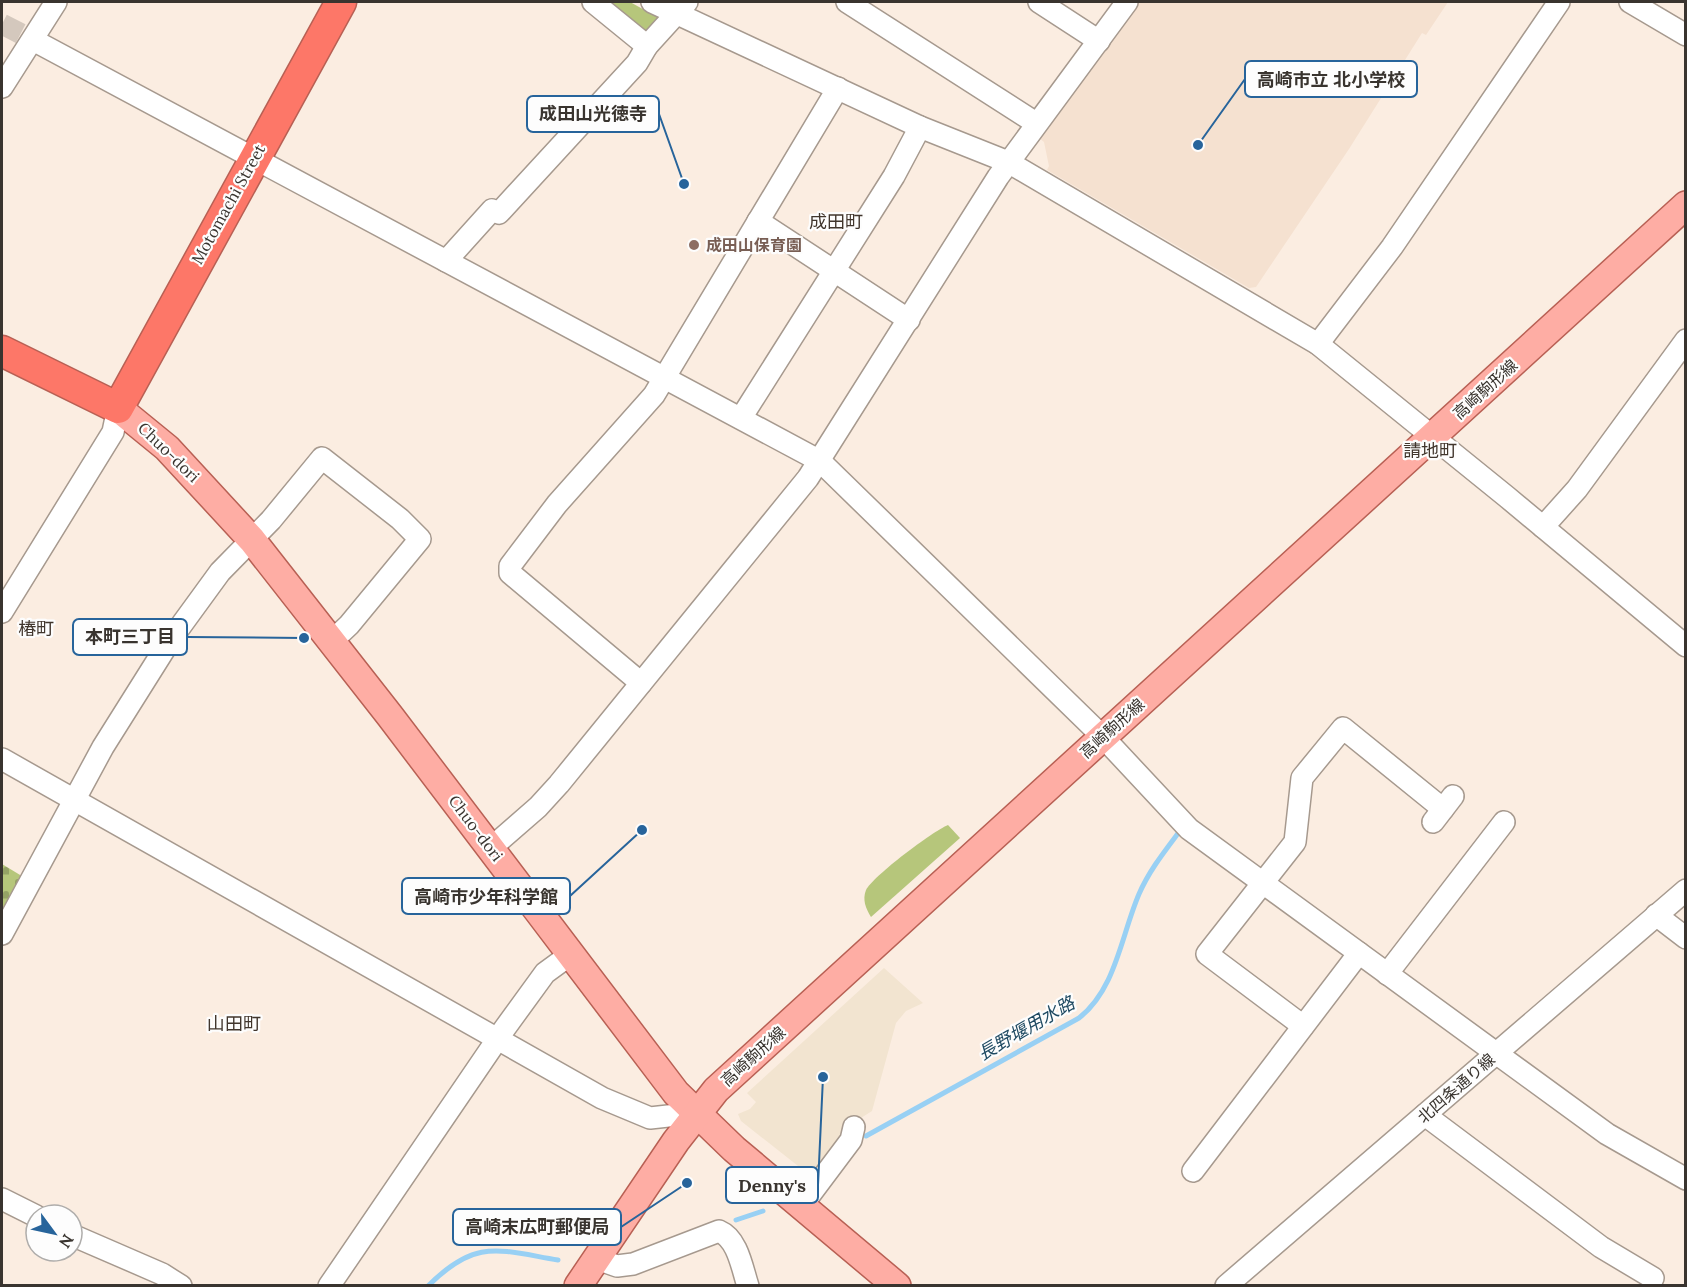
<svg xmlns="http://www.w3.org/2000/svg" width="1687" height="1287" viewBox="0 0 1687 1287" font-family="Lora,'Noto Sans JP',serif">
<style>
.commercial{fill:#f2e4d0}
.built{fill:#f5e1d0}
.green{fill:#b6c67b}
.cemetery{fill:url(#cemetery-stones)}
.lines{fill:none;stroke-linecap:round;stroke-linejoin:round}
.stream{stroke:#98d0f4;stroke-width:5}
.minor-tunnel{stroke:#d4c8bd;stroke-width:21;stroke-dasharray:21 10;stroke-linecap:butt}
.minor-casing{stroke:#a6998e;stroke-width:24}
.major-casing{stroke:#b86054;stroke-width:30}
.highway-casing{stroke:#b86054;stroke-width:33}
.minor{stroke:#fff;stroke-width:21}
.major{stroke:#feada4;stroke-width:27}
.highway{stroke:#fd7768;stroke-width:30}
.education-dot{fill:#8d6e63;stroke:#fdfdfd;stroke-width:2}
.labels{text-anchor:middle;dominant-baseline:central;stroke-width:4.5;stroke-linejoin:round;paint-order:stroke}
.street-label{font-size:16px;fill:#39342f;stroke:#fdfdfd}
.education-label{font-size:16px;font-weight:bold;fill:#785e54;stroke:#fdfdfd;text-anchor:start}
.neighbourhood-label{font-size:18px;fill:#41362d;stroke:#fdfdfd}
.water-label{font-size:18px;font-style:italic;fill:#1f4a62;stroke:#fdfdfd}
.leader{fill:none;stroke:#27649b;stroke-width:2}
.callout-dot{fill:#27649b;stroke:#fdfdfd;stroke-width:2}
.callout{fill:#fdfdfd;stroke:#27649b;stroke-width:2}
.callout-label{font-size:18px;text-anchor:middle;font-weight:bold;fill:#39342f}
</style>
<defs>
<pattern id="cemetery-stones" width="16" height="16" patternUnits="userSpaceOnUse" patternTransform="scale(1.5)"><rect width="16" height="16" fill="#b6c67b"/><path d="M2 7V4a2 2 0 0 1 4 0v3zM10 15v-3a2 2 0 0 1 4 0v3z" fill="#95a265"/></pattern>
</defs>
<rect width="100%" height="100%" fill="#fbede1"/>
<!-- commercial -->
<polygon class="commercial" points="884,968 923,1003 906,1011 896,1023 872,1111 842,1130 843,1137 812,1177 741,1121 738,1114 750,1109 756,1102 747,1093"/>
<!-- built -->
<polygon class="built" points="1137,2 1448,2 1426,35 1422,33 1349,149 1256,287 1249,288 1047,170 1049,166 1044,142 1039,138"/>
<!-- green -->
<g class="green">
<polygon points="609,2 630,2 659,18 645,33"/>
<path d="M948,825L960,838L871,917C866,909 862,900 866,890C873,876 933,831 948,825Z"/>
</g>
<!-- cemetery -->
<polygon class="cemetery" points="2,864 25,878 2,921"/>
<g class="lines">
<!-- stream -->
<g class="stream">
<path d="M866,1136L1079,1018C1116,989 1121,936 1139,894C1149,871 1164,852 1179,832"/>
<polyline points="736,1220 763,1211"/>
<path d="M428,1286C476,1238 498,1250 558,1260"/>
</g>
<!-- minor-tunnel -->
<polyline class="minor-tunnel" points="2,24 33,40"/>
<!-- minor casing -->
<g class="minor-casing">
<g id="minor">
<polyline points="593,2 647,46"/>
<polyline points="652,2 920,127 1008,162 1318,344 1507,497 1686,646"/>
<polyline points="847,2 1036,123"/>
<polyline points="1039,2 1099,41"/>
<polyline points="1630,2 1686,35"/>
<polyline points="33,40 820,461 1103,737 1189,829 1607,1134 1686,1179"/>
<polyline points="2,87 56,2"/>
<polyline points="758,221 909,320"/>
<polyline points="446,261 492,210 499,213 637,63 647,46 687,2"/>
<polyline points="1318,344 1392,247 1559,2"/>
<polyline points="741,418 894,176 920,127"/>
<polyline points="1543,527 1577,489 1686,340"/>
<polyline points="2,612 113,432 118,408"/>
<polyline points="641,683 510,573 510,566 557,504 654,395 838,88"/>
<polyline points="2,759 602,1098 650,1118 695,1113"/>
<polyline points="1433,822 1453,796"/>
<polyline points="491,848 538,807 559,784 808,478 998,177 1127,2"/>
<polyline points="1656,915 1686,938"/>
<polyline points="2,934 103,747 169,642 220,572 271,520 322,458 400,519 420,539 349,625 332,641"/>
<polyline points="1387,974 1504,822"/>
<polyline points="1303,1026 1207,954 1295,842 1302,778 1343,728 1443,809"/>
<polyline points="1425,1115 1601,1247 1653,1278"/>
<polyline points="1193,1171 1359,953"/>
<polyline points="2,1199 36,1216"/>
<polyline points="803,1204 851,1140 854,1127"/>
<polyline points="72,1235 162,1274 181,1286"/>
<path d="M597,1259L617,1266L633,1264L719,1231C738,1239 742,1268 748,1286"/>
<polyline points="329,1286 505,1028 545,973 571,954"/>
<polyline points="1226,1286 1686,890"/>
</g>
</g>
<!-- major casing -->
<g class="major-casing">
<g id="major">
<polyline points="118,408 167,448 252,540 390,716 676,1093 734,1149 897,1286"/>
<polyline points="578,1286 676,1141 716,1090 1686,205"/>
</g>
</g>
<!-- highway casing -->
<g class="highway-casing">
<polyline id="highway" points="2,351 118,408 341,2"/>
</g>
<!-- minor -->
<use href="#minor" class="minor"/>
<!-- major -->
<use href="#major" class="major"/>
<!-- highway -->
<use href="#highway" class="highway"/>
</g>
<!-- markers -->
<circle class="education-dot" cx="694" cy="245" r="6"/>
<g class="labels">
<!-- street labels -->
<g class="street-label">
<text transform="translate(228 204) rotate(-61)">Motomachi Street</text>
<text transform="translate(1485 389) rotate(-42)">高崎駒形線</text>
<text transform="translate(169 452) rotate(44)">Chuo-dori</text>
<text transform="translate(1112 728) rotate(-42)">高崎駒形線</text>
<text transform="translate(476 828) rotate(53)">Chuo-dori</text>
<text transform="translate(753 1056) rotate(-42)">高崎駒形線</text>
<text transform="translate(1456 1088) rotate(-41)">北四条通り線</text>
</g>
<!-- education labels -->
<g class="education-label">
<text x="706" y="245">成田山保育園</text>
</g>
<!-- neighbourhood labels -->
<g class="neighbourhood-label">
<text x="836" y="221">成田町</text>
<text x="1430" y="450">請地町</text>
<text x="36" y="628">椿町</text>
<text x="234" y="1023">山田町</text>
</g>
<!-- water labels -->
<g class="water-label">
<text transform="translate(1026 1028) rotate(-30)">長野堰用水路</text>
</g>
</g>
<!-- callouts -->
<path class="leader" d="M1198 145L1245 79M684 184L659 114M304 638L187 637M642 830L570 896M823 1077L818 1185M687 1183L621 1227"/>
<g class="callout-dot">
<circle cx="1198" cy="145" r="6"/>
<circle cx="684" cy="184" r="6"/>
<circle cx="304" cy="638" r="6"/>
<circle cx="642" cy="830" r="6"/>
<circle cx="823" cy="1077" r="6"/>
<circle cx="687" cy="1183" r="6"/>
</g>
<g class="callout">
<rect x="1245" y="61" width="172" height="36" rx="6"/>
<rect x="527" y="96" width="132" height="36" rx="6"/>
<rect x="73" y="619" width="114" height="36" rx="6"/>
<rect x="402" y="878" width="168" height="36" rx="6"/>
<rect x="726" y="1167" width="92" height="36" rx="6"/>
<rect x="453" y="1209" width="168" height="36" rx="6"/>
</g>
<g class="callout-label">
<text x="1331" y="86">高崎市立 北小学校</text>
<text x="593" y="120">成田山光徳寺</text>
<text x="130" y="643">本町三丁目</text>
<text x="486" y="903">高崎市少年科学館</text>
<text x="772" y="1192">Denny's</text>
<text x="537" y="1233">高崎末広町郵便局</text>
</g>
<!-- border -->
<rect width="1687" height="1287" fill="none" stroke="#39342f" stroke-width="6"/>
<!-- north arrow -->
<g transform="translate(54 1233) rotate(123)"><circle r="28" fill="#fdfdfd" stroke="#afadab" stroke-width="1.5"/>
<path d="M0-4.5L10 22L0 15L-10 22Z" fill="#27649b"/>
<text y="-9" font-size="16" font-weight="bold" text-anchor="middle" fill="#39342f">N</text>
</g>
</svg>
